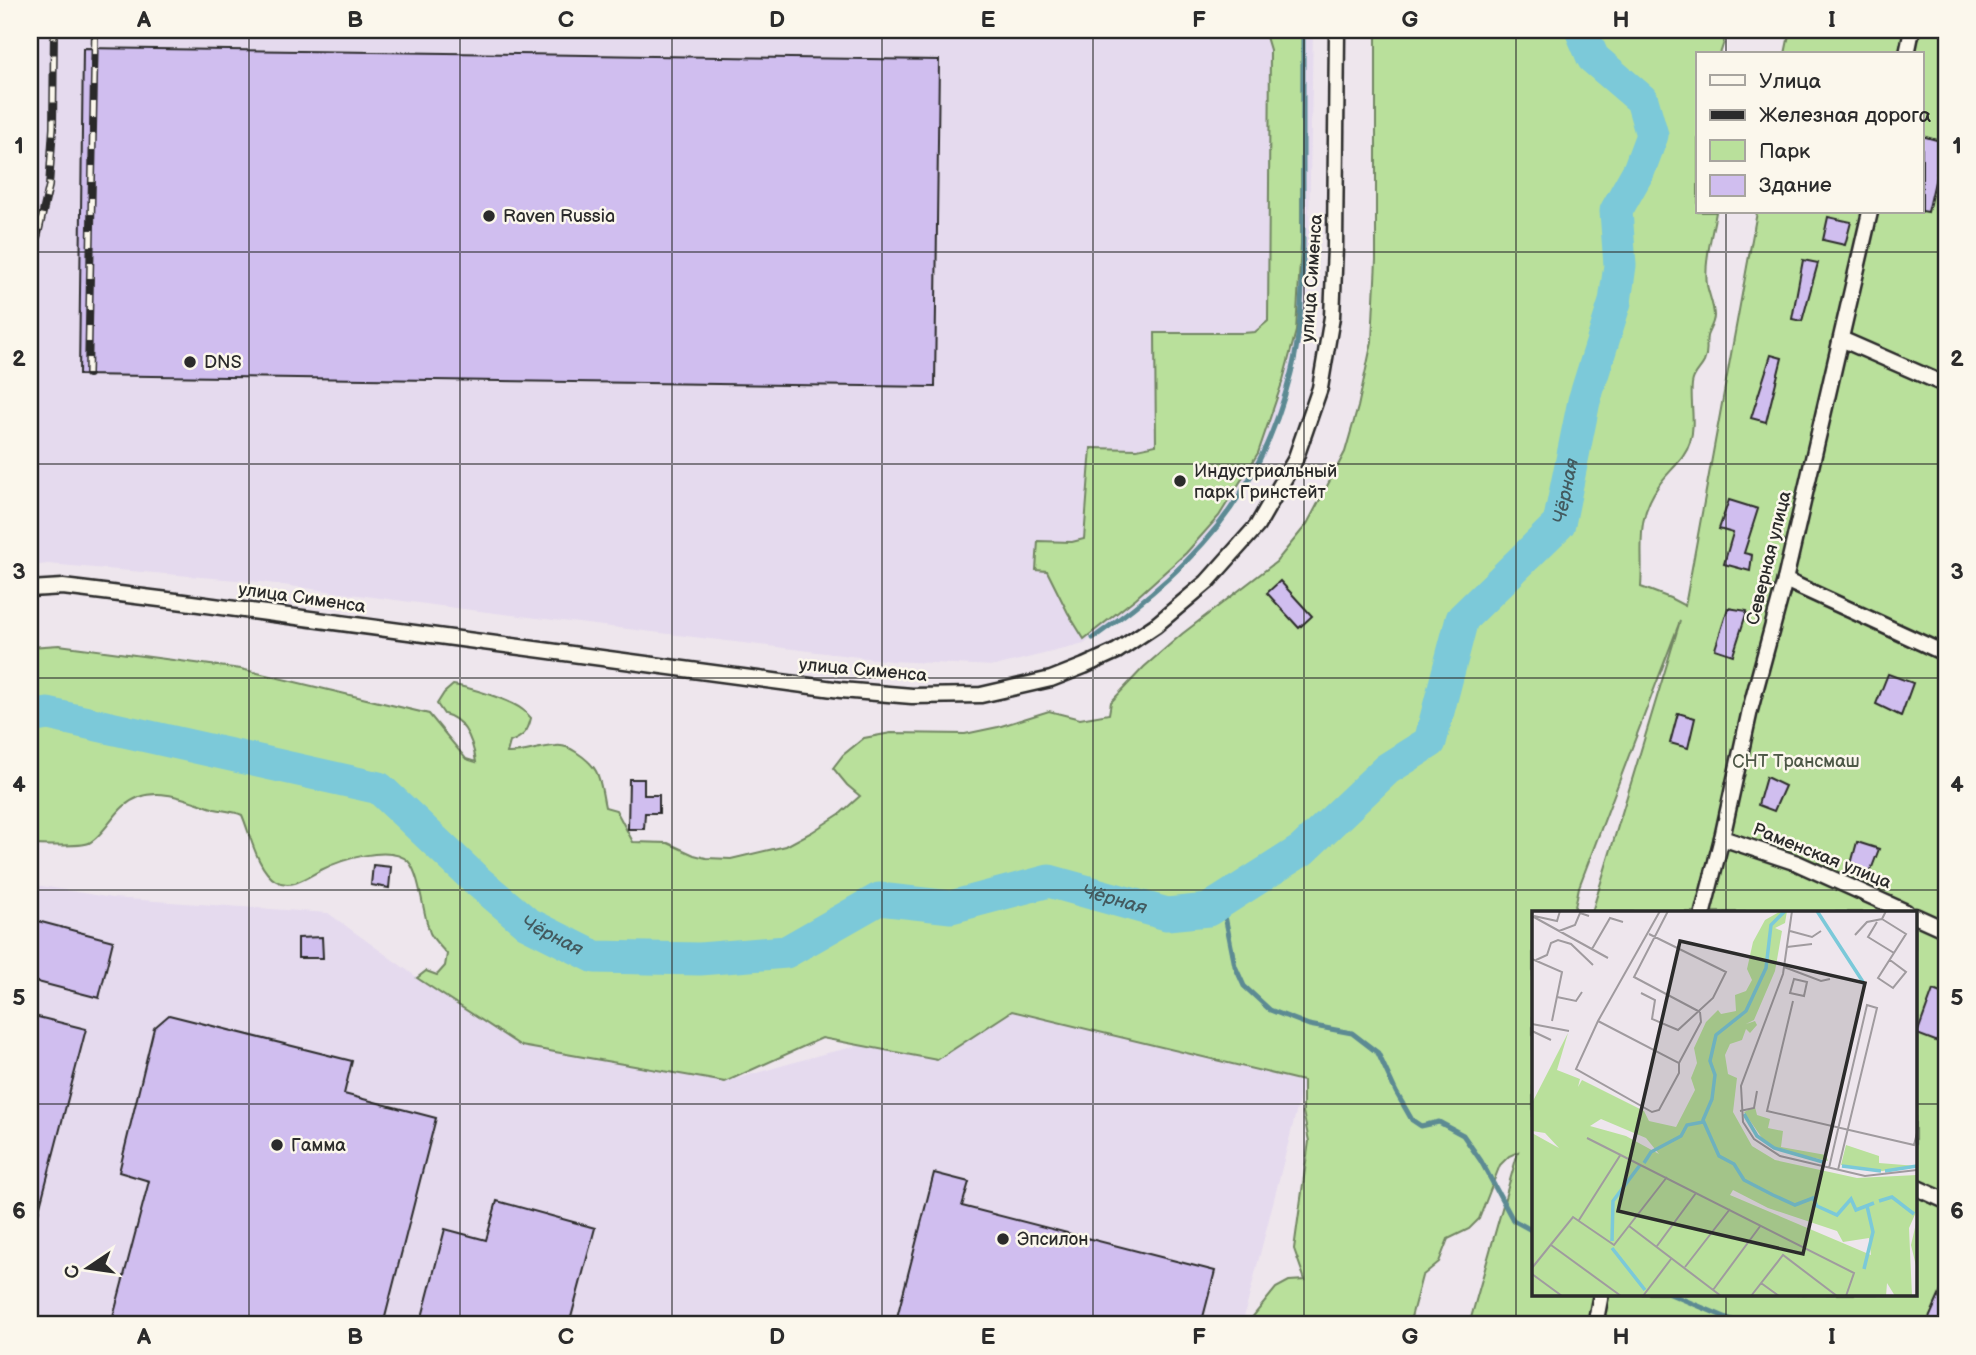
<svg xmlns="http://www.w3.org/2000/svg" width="1976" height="1355" viewBox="0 0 1976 1355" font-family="'Balsamiq Sans',sans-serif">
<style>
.built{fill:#e5daee}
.green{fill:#b9e09b;stroke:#728663;stroke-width:2;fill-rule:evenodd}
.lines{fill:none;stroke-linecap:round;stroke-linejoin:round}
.stream{stroke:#5b8a93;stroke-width:5}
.river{stroke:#7bc9d9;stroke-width:33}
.building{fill:#d0beef;stroke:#2b2b2b;stroke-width:2}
.street-casing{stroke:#2b2b2b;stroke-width:19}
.street{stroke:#fbf7ec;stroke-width:14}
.rail-casing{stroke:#2b2b2b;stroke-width:8}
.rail{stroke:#fbf7ec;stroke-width:5;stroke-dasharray:16;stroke-linecap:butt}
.grid{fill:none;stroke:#2b2b2b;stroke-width:2;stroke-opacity:0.55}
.poi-dot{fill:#2b2b2b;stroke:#fbf7ec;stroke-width:2.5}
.labels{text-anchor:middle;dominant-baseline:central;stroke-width:5;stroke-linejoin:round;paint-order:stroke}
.poi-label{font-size:18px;fill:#2b2b2b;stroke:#fbf7ec;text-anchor:start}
.street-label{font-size:18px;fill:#2b2b2b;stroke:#fbf7ec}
.park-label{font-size:18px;fill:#4e5847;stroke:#fbf7ec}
.water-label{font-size:19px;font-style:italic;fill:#435a5f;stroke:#fbf7ec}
.inset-river{fill:none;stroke:#7bc9d9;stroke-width:3.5}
.inset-road{fill:none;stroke:#a09b9f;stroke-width:2}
.view{fill:#2b2b2b;fill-opacity:0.15;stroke:#2b2b2b;stroke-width:3.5}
.inset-edge{fill:none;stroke:#2b2b2b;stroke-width:3.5}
.neatline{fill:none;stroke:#2b2b2b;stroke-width:2.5}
.grid-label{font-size:23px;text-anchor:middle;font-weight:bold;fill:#2b2b2b}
</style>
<rect width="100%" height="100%" fill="#eee6ed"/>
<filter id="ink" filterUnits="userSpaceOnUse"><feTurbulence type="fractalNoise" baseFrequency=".0143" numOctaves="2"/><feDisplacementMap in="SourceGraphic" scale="14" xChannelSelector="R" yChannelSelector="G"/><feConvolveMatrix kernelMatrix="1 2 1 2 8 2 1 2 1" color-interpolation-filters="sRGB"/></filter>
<g filter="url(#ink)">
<!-- built -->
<g class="built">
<polygon points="30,30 1313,30 1307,325 1266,454 1225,519 1157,585 1084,644 995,666 891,661 471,610 260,582 48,564 30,566"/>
<polygon points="30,884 112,898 328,913 418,978 521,1046 725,1082 823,1054 1011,1011 1304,1081 1242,1325 30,1325"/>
</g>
<!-- green -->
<g class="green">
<polygon points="1264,30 1302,30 1301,245 1296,331 1283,380 1258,453 1219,516 1186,553 1136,598 1084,639 1068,613 1047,571 1036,570 1038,541 1072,542 1084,539 1091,448 1137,449 1156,445 1155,333 1243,333 1255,332 1268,321 1270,50"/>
<path d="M1376,30H1728L1720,54H1698V212H1716C1712,235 1704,261 1707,285C1709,295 1714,306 1714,316C1714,323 1709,330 1707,336C1705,346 1709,351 1704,362C1700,370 1693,374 1692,384C1690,403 1696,423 1690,442C1685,460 1669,470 1659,485C1634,521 1644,547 1641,587L1670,598L1685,606L1757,212H1922V54H1785L1790,30H1946V1325H1469L1518,1152L1509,1156L1500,1165L1479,1219L1469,1229L1448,1239L1439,1262L1422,1276L1409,1325H1246L1276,1288L1289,1281L1305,1280L1294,1249L1309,1141L1303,1112V1081L1012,1011L937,1060L822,1038L725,1082L521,1046L417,978L426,971L437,975L445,966L447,954C441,947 434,941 430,933C423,915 420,873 408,861C390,844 340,860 321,870C308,877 291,890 276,881C257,870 250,833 242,815C233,811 224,811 215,809C185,799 150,782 123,807C112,817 101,837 89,843C81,847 42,845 30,845V647L59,645L241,669L429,714L466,759L476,762C473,742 465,719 444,714L437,704L444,693L453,685C468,687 511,700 523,710C526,712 528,715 531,718C528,732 523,737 510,742L507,753C524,754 539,746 556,746C563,745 570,748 576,752C602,769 599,779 605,807L616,810L633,842L668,843L694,855L706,858L731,859L786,846L812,832L841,813L860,796L847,785L833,768L843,755L864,738L891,733L965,734L998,727L1049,711L1080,719L1109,714L1111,702L1144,667L1182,634L1276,562L1307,524L1345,452L1358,407L1372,341L1376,260ZM1680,621L1592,912H1915V1294H1533V912H1574L1579,887Z"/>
</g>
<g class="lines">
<!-- stream -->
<g class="stream">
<path d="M1093,638C1144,602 1195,560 1231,508C1259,468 1279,421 1291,373C1303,328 1303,267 1303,221C1303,157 1303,93 1303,30"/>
<polyline points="1222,901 1235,966 1244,986 1270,1010 1309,1025 1352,1033 1378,1053 1396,1092 1412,1120 1421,1126 1439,1122 1463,1135 1481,1161 1513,1220 1533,1231"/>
<polyline points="1670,1294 1744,1325"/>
</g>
<!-- river -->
<path class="river" id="s1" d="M30,717L48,714L379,788L475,879L527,923L595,957L700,959L786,952L879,899L951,907L1049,881L1167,914L1208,910L1302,850L1387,769L1430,742L1462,619L1559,524L1584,401L1615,302L1620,265L1616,211L1639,170L1652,135L1642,100L1593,58L1581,30"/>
</g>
<!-- building -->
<g class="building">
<polygon points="83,48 939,60 935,387 79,375"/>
<polygon points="1922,136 1944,142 1928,212 1922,211"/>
<polygon points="1828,217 1851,222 1845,245 1823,240"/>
<polygon points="1803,260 1818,263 1802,321 1792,319"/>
<polygon points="1771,355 1782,358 1766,422 1751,418"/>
<polygon points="1729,500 1758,509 1744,553 1752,555 1750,571 1724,564 1733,533 1719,529"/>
<polygon points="1280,581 1312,616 1299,628 1267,593"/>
<polygon points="1728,608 1747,611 1733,655 1715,649"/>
<polygon points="1888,674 1913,683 1901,716 1876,704"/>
<polygon points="1678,713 1695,718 1688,748 1670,743"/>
<polygon points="1766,777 1785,786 1774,811 1758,805"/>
<polygon points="629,779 644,779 644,795 659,795 659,813 645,813 644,829 628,829"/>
<polygon points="1857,842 1879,849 1869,875 1851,864"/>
<polygon points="373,865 391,867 389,888 371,885"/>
<polygon points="30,919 113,941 99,998 30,980"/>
<polygon points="322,937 323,958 298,958 298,938"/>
<polygon points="1933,990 1946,995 1946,1045 1917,1034"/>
<polygon points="30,1015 86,1029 35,1225 30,1225"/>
<polygon points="169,1015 352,1061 344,1094 436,1118 383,1325 111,1325 149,1181 119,1172 154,1028"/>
<polygon points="934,1173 969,1182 962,1206 1215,1271 1201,1325 895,1325"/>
<polygon points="497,1201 595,1228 569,1325 420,1325 445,1229 486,1240"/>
<polygon points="1946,1280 1946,1325 1926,1325"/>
</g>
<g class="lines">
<!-- street casing -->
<g class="street-casing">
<g id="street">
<polyline points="1907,54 1912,30"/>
<polyline points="1841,339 1946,385"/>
<polyline points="1785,580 1946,654"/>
<polyline points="30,589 63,587 184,602 841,690 912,696 981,695 1051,679 1084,666 1117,651 1156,625 1207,582 1257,526 1295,460 1320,388 1332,317 1335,247 1337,30"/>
<polyline points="1722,838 1797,863 1906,912"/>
<polyline points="1703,912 1722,838 1750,710 1785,580 1870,212"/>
<polyline points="1915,916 1946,930"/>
<polyline points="1915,1187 1946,1201"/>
<polyline points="1595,1325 1601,1294"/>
</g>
</g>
<!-- street -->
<use href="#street" class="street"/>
<!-- rail casing -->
<g class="rail-casing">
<g id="rail">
<polyline points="30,260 38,234 49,186 53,128 54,30"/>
<polyline points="88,374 95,30"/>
</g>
</g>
<!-- rail -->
<use href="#rail" class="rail"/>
</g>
</g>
<!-- grid -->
<path class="grid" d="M249,30V1325M460,30V1325M672,30V1325M882,30V1325M1093,30V1325M1304,30V1325M1516,30V1325M1726,30V54M1726,212V912M30,252H1946M30,464H1946M30,678H1946M30,890H1946M30,1104H1533M1915,1104H1946M1726,1294V1325"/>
<!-- markers -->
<g class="poi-dot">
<circle cx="489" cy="216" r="7"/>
<circle cx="190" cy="362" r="7"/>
<circle cx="1180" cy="481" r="7"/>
<circle cx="277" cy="1145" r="7"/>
<circle cx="1003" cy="1239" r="7"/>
</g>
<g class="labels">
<!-- poi labels -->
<g class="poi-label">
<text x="503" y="216">Raven Russia</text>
<text x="204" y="362">DNS</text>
<text x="1194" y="471">Индустриальный<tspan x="1194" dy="21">парк Гринстейт</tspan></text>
<text x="291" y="1145">Гамма</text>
<text x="1017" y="1239">Эпсилон</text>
</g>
<!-- street labels -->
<g class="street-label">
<text transform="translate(1312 278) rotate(-86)">улица Сименса</text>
<text transform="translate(1769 558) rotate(-76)">Северная улица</text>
<text transform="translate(302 598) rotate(8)">улица Сименса</text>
<text transform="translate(863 670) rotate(5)">улица Сименса</text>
<text transform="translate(1822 856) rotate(22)">Раменская улица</text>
</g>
<!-- park labels -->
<g class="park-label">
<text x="1796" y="761">СНТ Трансмаш</text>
</g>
<!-- water labels -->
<g class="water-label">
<text stroke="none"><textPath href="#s1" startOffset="1846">Чёрная</textPath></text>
<text stroke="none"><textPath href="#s1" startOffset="1174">Чёрная</textPath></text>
<text stroke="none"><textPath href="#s1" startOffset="586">Чёрная</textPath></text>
</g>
</g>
<!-- overview -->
<g transform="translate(1532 911)">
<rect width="385" height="385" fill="#eee6ed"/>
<path d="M249,0H255L253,12L243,17L250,20L243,60L222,109L214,113L223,110L225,114L218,122L214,118L210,129L198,133L193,144L196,163L205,167L201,201L220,235L243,249L325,267L385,264V299L377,317L380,385H363L355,372L354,385H0V222L27,237L13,222L0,220V192L36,122L25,159L48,168L46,176L50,169L112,200L117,210L144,216L163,179L159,167L165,152L162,137L174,111L186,99L189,103L204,100L203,84L214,80L220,69L215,58L221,31L233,9ZM69,208L114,227L127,243L94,225L58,215ZM201,279L236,297L305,320L311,331L337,327L339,344L198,284ZM223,196L225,204L238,208L236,217L251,220L249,236L294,244L296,250L247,239L232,230L212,201ZM314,234L347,245V252L385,255L350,260L309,254ZM385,308V359L379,334Z" fill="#b9e09b" fill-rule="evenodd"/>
<path class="inset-river" d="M253,0L239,14L234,57L214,100L184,124L178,150L183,164L180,188L171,209L187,245L202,253L212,269L241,284L263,294L281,287L285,295L305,304L319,288L324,299L342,292M285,0L333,74M212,203L225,225L242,237L291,251M112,252L119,241L149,225L155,214L171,211M310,255L349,260M353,260L385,255M347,290L360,286L382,303M80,330L81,290L108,254M80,337L113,379M332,358L341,321L335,295"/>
<path class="inset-road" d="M136,0L102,66L168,101M260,0L251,63L209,175L211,211L222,228L248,245L333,265L385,259M354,0L350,8L374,23L346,67L361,77L374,61L358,49M0,5L76,47M2,5L25,10L28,0M345,11L336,26L362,42M27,20L43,14L48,2L57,5M258,20L280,26L289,20M323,24L335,11L350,8M255,36L280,33M60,38L78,7L91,11M0,48L30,61L20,110M4,49L15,44L19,32L26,29L39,33L61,54M252,56L289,70L298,68M262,68L275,71L272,85L258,82ZM109,82L123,89L120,108L146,119L181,87L194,61L117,23M25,86L44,90L50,81M261,90L235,200L382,234L385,222M66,110L147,152V162L127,199L120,201L44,158L66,110L128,0M0,113L37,120M0,120L19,129M147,152L169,111L168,101M208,200L222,197L225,180M55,227L322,362L314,385M297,257L335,94L345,97L306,259M47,309L89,243M97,315L189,385M19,334L89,385M125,335L164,282M153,356L198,298M0,357L41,306L82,334L135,266M0,363L30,385M229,372L247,385M181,379L229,314M111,385L139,348M219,385L251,344L305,385"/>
<path class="view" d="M148,30L333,72L271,343L86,300Z"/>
<rect width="385" height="385" class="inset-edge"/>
</g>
<!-- margin -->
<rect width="1976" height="1355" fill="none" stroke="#fbf7ec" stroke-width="77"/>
<!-- legend -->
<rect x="1696" y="52" width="228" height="161" fill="#fbf7ec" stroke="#a8a59f" stroke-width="2"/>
<rect x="1710" y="75" width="35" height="10" fill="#fbf7ec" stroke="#a8a59f" stroke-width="2"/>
<text x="1759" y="88" font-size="21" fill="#2b2b2b">Улица</text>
<rect x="1710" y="110" width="35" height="10" fill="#2b2b2b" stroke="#a8a59f" stroke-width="2"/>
<text x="1759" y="122" font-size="21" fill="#2b2b2b">Железная дорога</text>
<rect x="1710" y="140" width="35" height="21" fill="#b9e09b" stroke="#a8a59f" stroke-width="2"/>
<text x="1759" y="158" font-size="21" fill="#2b2b2b">Парк</text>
<rect x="1710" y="175" width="35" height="21" fill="#d0beef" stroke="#a8a59f" stroke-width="2"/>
<text x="1759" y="192" font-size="21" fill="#2b2b2b">Здание</text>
<!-- north arrow -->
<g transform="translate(88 1268) rotate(257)" stroke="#fbf7ec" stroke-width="5" paint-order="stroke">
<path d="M0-5L12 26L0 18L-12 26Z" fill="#2b2b2b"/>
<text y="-10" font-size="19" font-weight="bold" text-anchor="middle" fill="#2b2b2b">С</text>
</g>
<rect x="38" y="38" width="1900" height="1278" class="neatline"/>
<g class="grid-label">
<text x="144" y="27">A</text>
<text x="355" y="27">B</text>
<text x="566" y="27">C</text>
<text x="777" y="27">D</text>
<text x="988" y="27">E</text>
<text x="1199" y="27">F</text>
<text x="1410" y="27">G</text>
<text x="1621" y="27">H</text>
<text x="1832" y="27">I</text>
<text x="19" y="153">1</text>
<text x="1957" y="153">1</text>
<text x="19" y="366">2</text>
<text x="1957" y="366">2</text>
<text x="19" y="579">3</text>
<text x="1957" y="579">3</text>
<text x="19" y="792">4</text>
<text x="1957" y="792">4</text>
<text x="19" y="1005">5</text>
<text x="1957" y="1005">5</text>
<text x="19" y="1218">6</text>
<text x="1957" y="1218">6</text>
<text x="144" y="1344">A</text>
<text x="355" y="1344">B</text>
<text x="566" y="1344">C</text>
<text x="777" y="1344">D</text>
<text x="988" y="1344">E</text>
<text x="1199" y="1344">F</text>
<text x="1410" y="1344">G</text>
<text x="1621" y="1344">H</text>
<text x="1832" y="1344">I</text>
</g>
</svg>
